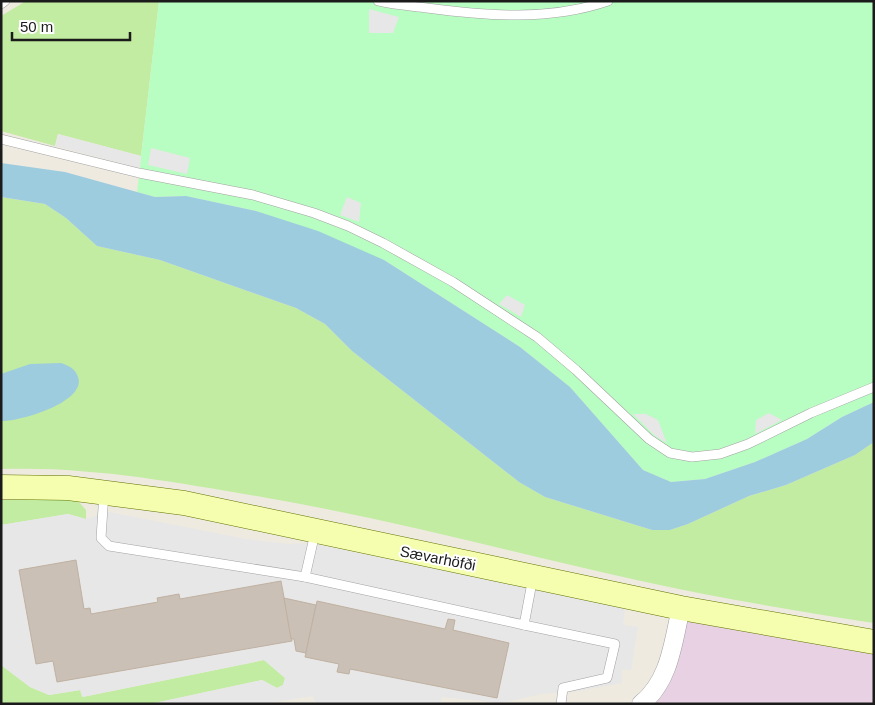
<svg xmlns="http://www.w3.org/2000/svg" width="875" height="705" viewBox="0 0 875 705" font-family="Arial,sans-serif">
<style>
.industrial{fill:#e7d1e2}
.grass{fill:#c2eca1}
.park{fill:#b8fdc1}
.parking{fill:#e7e7e7}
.water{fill:#9dccdf}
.building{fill:#cac0b6;stroke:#c0b1a1}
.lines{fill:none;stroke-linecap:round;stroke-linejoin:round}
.lane-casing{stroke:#a2a2a2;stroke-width:10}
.street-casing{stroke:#a2a2a2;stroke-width:19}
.secondary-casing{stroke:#617400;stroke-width:25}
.lane{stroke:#fff;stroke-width:9}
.street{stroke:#fff;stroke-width:18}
.secondary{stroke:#f5fdae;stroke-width:24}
.labels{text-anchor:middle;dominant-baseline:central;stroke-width:4;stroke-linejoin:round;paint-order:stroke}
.street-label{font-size:15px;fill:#1b1b1b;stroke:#fff}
</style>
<rect width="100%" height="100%" fill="#eeeae0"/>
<!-- industrial -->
<polygon class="industrial" points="684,612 874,644 874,704 655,704 661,697 673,670"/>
<!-- grass -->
<g class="grass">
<polygon points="26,1 159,1 141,156 58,134 55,146 1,131 1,16"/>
<path d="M1,197L45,204L66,218L97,246L160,260L296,308L325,324L352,351L519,482L545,497L652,530H670L688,524L749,496L786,485L855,455L874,442V623C796,611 718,598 641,581C515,553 390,519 262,497C175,482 90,466 1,469Z"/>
<polygon points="1,500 77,500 86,510 86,519 68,514 1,525"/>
<polygon points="264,660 285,678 283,685 277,688 262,680 150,704 1,704 1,665 30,687 49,695 81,690 83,697"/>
</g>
<!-- park -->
<polygon class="park" points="159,1 874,1 874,402 842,417 807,439 755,462 705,479 671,482 643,470 570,387 520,347 384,260 256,211 186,196 155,197 137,192"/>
<!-- parking -->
<g class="parking">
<polygon points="369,9 399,17 393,33 369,33"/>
<polygon points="58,134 141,156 140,168 55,146"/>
<polygon points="151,148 190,158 187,174 148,165"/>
<polygon points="347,197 361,203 359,222 340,215"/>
<polygon points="507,295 525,305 521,317 499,304"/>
<polygon points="769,413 782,420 755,434 756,420"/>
<polygon points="633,414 646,414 658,420 667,443 655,436"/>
<polygon points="109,512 246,539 289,544 309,543 625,608 623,625 638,627 631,670 622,669 622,683 578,691 541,694 501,703 442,697 440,704 317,704 312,696 264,704 150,704 262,680 277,688 283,685 285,678 264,660 82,697 80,690 49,695 30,687 1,665 1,525 68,514 86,519"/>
</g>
<!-- water -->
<g class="water">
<polygon points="1,163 65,172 155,197 186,196 256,211 318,231 384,260 520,347 570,387 643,470 671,482 705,479 755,462 807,439 842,417 874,402 874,442 855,455 786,485 749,496 688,524 670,530 652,530 545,497 519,482 352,351 325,324 296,308 160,260 97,246 66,218 45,204 1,197"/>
<path d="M61,363C69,366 75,368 78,377C87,402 19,422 1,421V374L30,364Z"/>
</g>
<!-- building -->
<g class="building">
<polygon points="76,560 84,609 90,608 91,614 158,602 157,598 179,594 180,599 281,581 292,641 57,682 53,661 36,664 19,570"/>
<polygon points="284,598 316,605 306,653 296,651 294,639 291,639"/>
<polygon points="317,601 445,629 448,619 455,620 453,630 509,643 497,698 350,669 349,674 337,672 339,664 305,657"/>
</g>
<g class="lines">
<!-- lane casing -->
<g class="lane-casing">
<g id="lane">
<path d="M378,1C394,5 411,6 427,8C487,16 550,21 608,1"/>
<polyline points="1,4 5,1"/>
<polyline points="1,139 139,173 253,195 314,213 348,226 383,243 453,282 537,337 576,370 649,439 670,453 692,457 720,454 748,444 811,413 874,387"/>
<polyline points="104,493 101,538 109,546 305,577 315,533"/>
<polyline points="305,577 524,625 533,577"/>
<polyline points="524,625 615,644 607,678 563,688 561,704"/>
</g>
</g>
<!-- street casing -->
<g class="street-casing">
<path id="street" d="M641,704C670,681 673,642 681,608"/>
</g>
<!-- secondary casing -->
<g class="secondary-casing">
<polyline id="secondary" points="1,487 68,488 184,503 681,608 874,642"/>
</g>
<!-- lane -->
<use href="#lane" class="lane"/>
<!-- street -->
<use href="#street" class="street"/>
<!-- secondary -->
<use href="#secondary" class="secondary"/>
</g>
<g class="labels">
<!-- street labels -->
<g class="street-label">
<text transform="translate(438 558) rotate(11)">Sævarhöfði</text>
</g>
</g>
<!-- border -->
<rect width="875" height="705" fill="none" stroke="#1b1b1b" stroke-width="5"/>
<!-- scale -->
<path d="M12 32v8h118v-8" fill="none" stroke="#1b1b1b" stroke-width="2.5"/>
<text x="20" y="32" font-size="15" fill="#1b1b1b" stroke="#ffffff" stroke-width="4" paint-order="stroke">50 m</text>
</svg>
